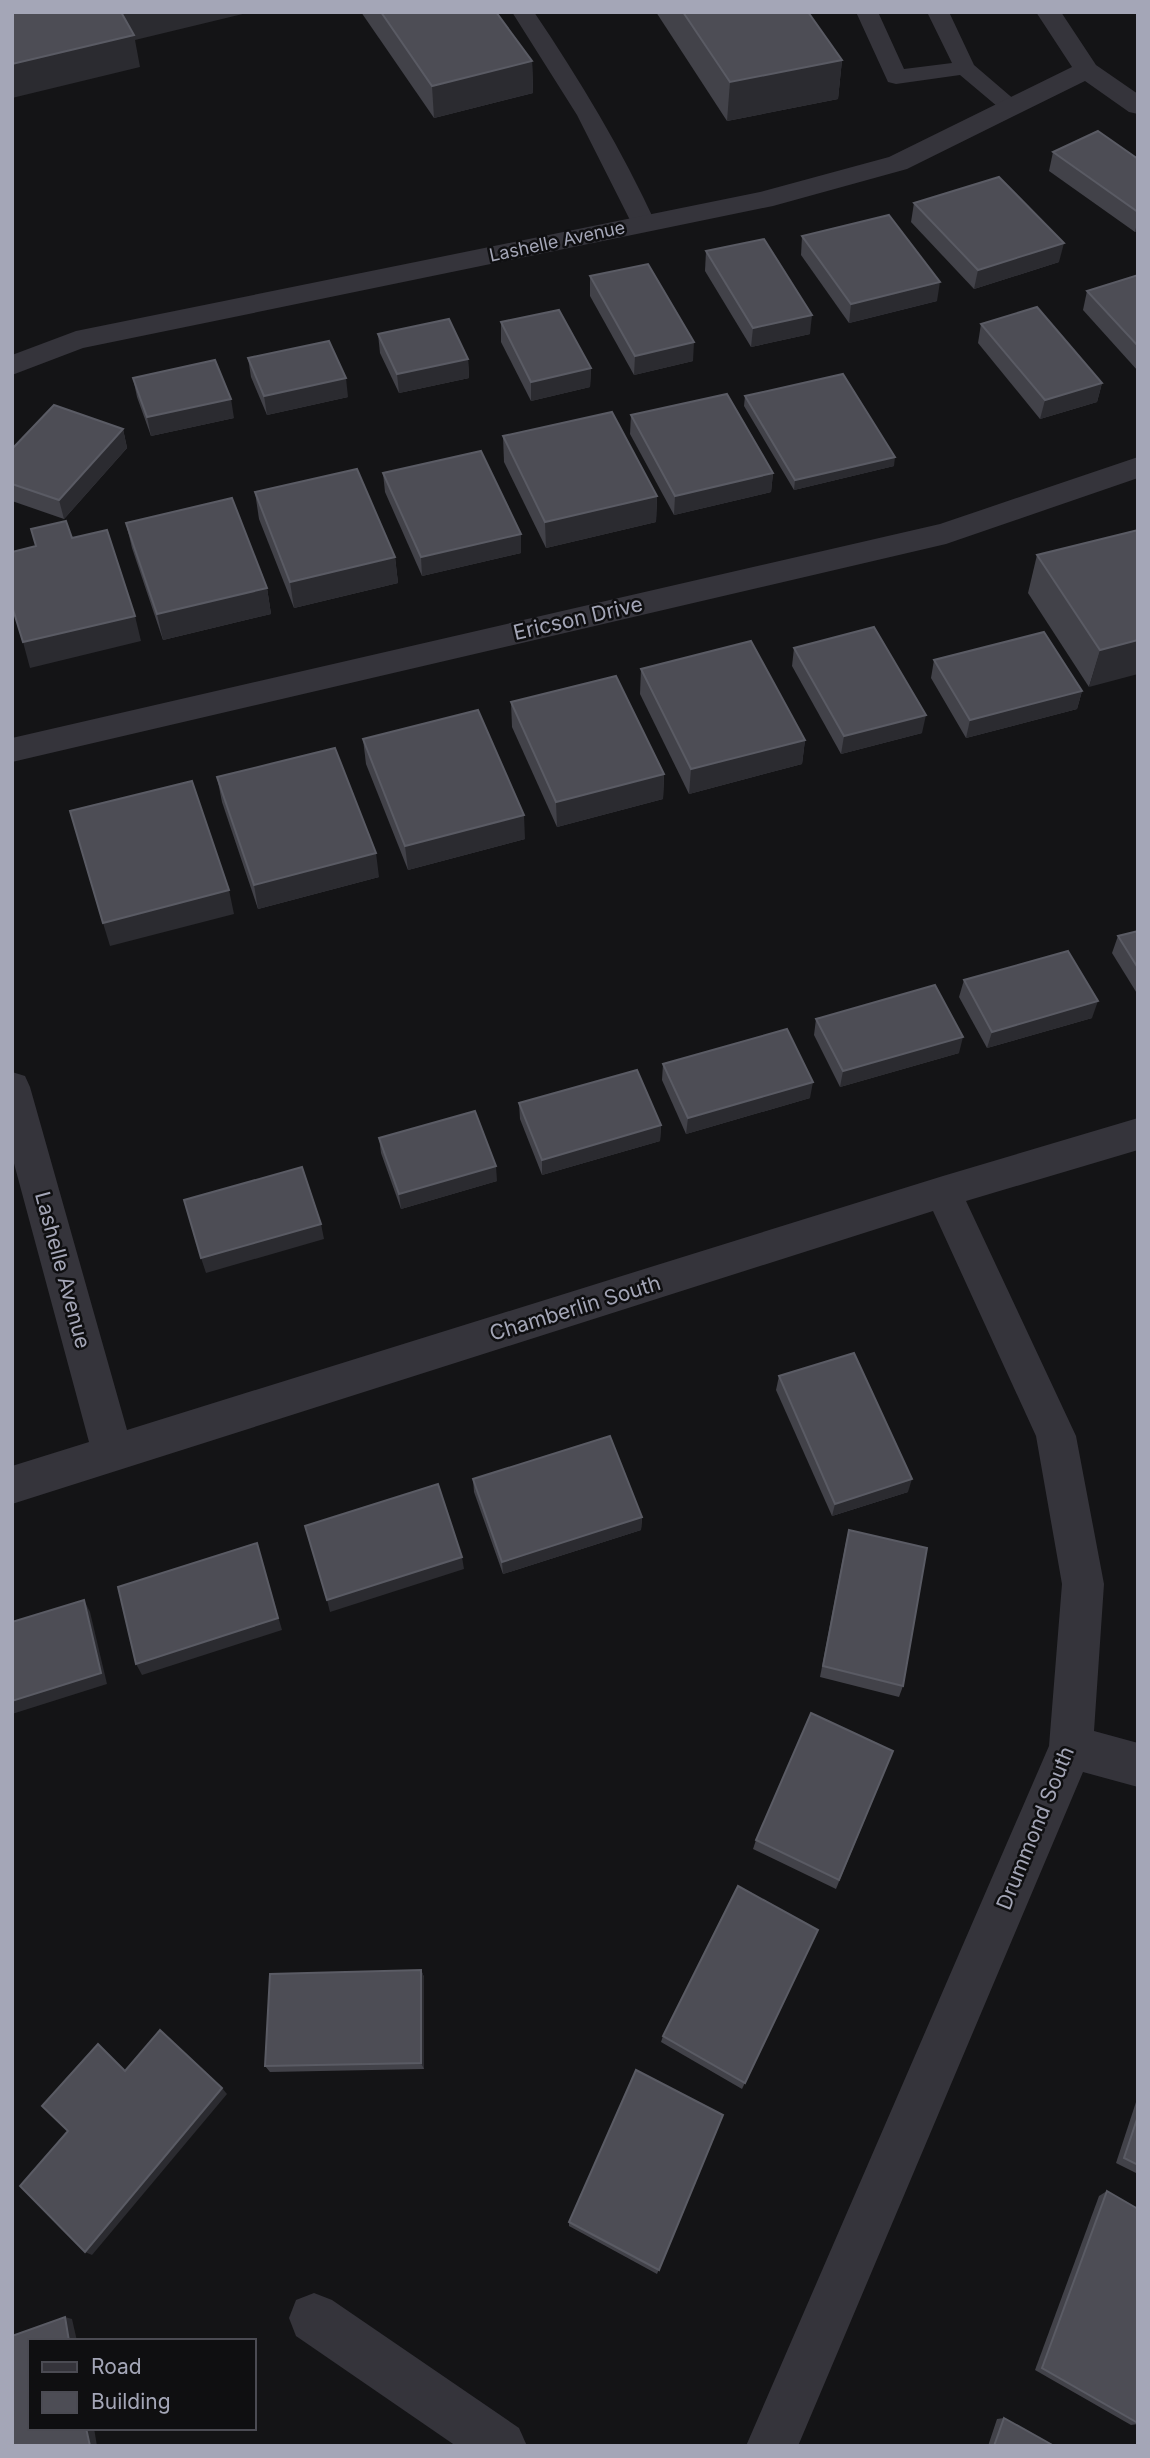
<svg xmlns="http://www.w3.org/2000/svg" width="1150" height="2458" viewBox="0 0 1150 2458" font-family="Inter,sans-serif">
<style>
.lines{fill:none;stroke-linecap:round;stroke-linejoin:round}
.service{fill:#35343b;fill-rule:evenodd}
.minor{fill:#35343b;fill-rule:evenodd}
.wall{fill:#424249}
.shaded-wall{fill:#2b2b30}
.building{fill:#4d4d55;stroke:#5a5b64;stroke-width:2}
.labels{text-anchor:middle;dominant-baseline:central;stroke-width:5;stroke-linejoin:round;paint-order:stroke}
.far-street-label{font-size:18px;fill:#a4a6b7;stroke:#0f0f11}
.street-label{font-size:21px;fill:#a4a6b7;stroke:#0f0f11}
</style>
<rect width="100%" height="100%" fill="#141416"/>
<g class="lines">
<!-- service -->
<g class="service">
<path d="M512,12H534C580,80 622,150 656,224L652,229L644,231L636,229L632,224L577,115Z"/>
<polygon points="856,12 878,12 904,69 952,63 927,12 949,12 974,65 1023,107 1020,112 1004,112 960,75 896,84 888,82"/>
</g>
<!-- minor -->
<g class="minor">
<polygon points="1036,12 1061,12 1096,65 1138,94 1138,114 1129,112 1085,81 907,169 773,206 83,348 12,375 12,355 76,331 760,192 889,157 1072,67"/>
<polygon points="1138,457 1138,478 946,544 12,762 12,738 940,524"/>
<polygon points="12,1072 25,1076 30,1087 127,1430 943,1176 1138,1118 1138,1150 966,1201 1076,1436 1104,1584 1094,1731 1138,1743 1138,1787 1083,1772 798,2446 746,2446 1049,1746 1062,1584 1036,1436 933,1211 12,1504 12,1466 89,1442 12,1156"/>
<polygon points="314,2293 332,2300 519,2428 527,2446 456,2446 296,2336 289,2318 296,2300"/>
</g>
</g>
<!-- wall -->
<g class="wall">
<polygon points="361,12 496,12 532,61 533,93 434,118"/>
<polygon points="656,12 808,12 842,60 838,99 727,121"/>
<polygon points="1053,152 1138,159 1138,231 1135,232 1049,171"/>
<polygon points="914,203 1059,262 974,289 911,222"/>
<polygon points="802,236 937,301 849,323 801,255"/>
<polygon points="706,251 810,334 751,347 705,271"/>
<polygon points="1138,275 1138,371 1083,310 1087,291"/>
<polygon points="590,276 693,361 634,375 590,296"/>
<polygon points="501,322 591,368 590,387 531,401 501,342"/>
<polygon points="981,324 1102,383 1097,402 1040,419 978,343"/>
<polygon points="378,334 468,359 469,378 399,393 380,353"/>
<polygon points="248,358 348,397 267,415 251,377"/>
<polygon points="133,378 234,418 151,436 137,397"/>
<polygon points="745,396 894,466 794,490 744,406"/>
<polygon points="631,415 773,473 771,492 674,515 630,434"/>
<polygon points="123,429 127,448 64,519 12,501 12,449"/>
<polygon points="503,436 657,496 656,522 546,548 504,462"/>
<polygon points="383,473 521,553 422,576 385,492"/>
<polygon points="255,492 395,557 398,583 294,608 259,519"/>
<polygon points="126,523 267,588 271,614 163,640 132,548"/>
<polygon points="1138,530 1089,687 1028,593 1037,555"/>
<polygon points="794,648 922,733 841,754 792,666"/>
<polygon points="934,660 1082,691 1077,709 966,738 931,678"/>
<polygon points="641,669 805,740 802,764 689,794 640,694"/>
<polygon points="511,702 664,774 663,799 557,827 512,727"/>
<polygon points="363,739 525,839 408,870 366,764"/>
<polygon points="217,777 379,877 258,909 222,802"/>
<polygon points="1138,931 1138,995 1112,953 1118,936"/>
<polygon points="964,980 1092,1018 987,1048 959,997"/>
<polygon points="816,1019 959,1053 840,1087 814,1035"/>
<polygon points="663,1064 810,1098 686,1134 662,1080"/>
<polygon points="519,1103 661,1125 660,1141 542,1175 520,1119"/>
<polygon points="379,1138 497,1181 401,1209 381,1153"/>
<polygon points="779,1376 908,1492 832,1516 776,1390"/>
<polygon points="473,1479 642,1517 641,1530 503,1574 474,1492"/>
<polygon points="849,1530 903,1686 899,1697 820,1677 846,1542"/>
<polygon points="893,1751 836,1889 753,1849 756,1840"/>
<polygon points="818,1930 742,2089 661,2042 663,2036"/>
<polygon points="421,1970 424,1977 424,2069 270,2072 265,2066"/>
<polygon points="1138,2096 1138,2174 1116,2163"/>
<polygon points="723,2115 657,2274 569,2226 569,2222"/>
<polygon points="1107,2191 1138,2209 1138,2424 1131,2425 1035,2370 1099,2196"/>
<polygon points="1004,2418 1054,2446 988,2446 997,2419"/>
</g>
<!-- shaded-wall -->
<g class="shaded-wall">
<polygon points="120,12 251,12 135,40 140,67 12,98 12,64"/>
<polygon points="842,60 838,99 727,121 730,82"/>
<polygon points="532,61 533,93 434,118 432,86"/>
<polygon points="1138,220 1138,231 1135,232"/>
<polygon points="1064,243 1059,262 974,289 978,270"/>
<polygon points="940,282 937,301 849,323 851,304"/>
<polygon points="812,315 810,334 751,347 753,328"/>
<polygon points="694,342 693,361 634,375 635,356"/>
<polygon points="468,359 469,378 399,393 397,374"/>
<polygon points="591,368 590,387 531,401 531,382"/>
<polygon points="346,378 348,397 267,415 264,396"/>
<polygon points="1102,383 1097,402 1040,419 1045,400"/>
<polygon points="231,399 234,418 151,436 147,417"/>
<polygon points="123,429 127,448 64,519 59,500"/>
<polygon points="895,457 894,466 794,490 795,480"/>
<polygon points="773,473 771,492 674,515 675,496"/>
<polygon points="657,496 656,522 546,548 545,522"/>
<polygon points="521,534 521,553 422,576 421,557"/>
<polygon points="395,557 398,583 294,608 290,582"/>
<polygon points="267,588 271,614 163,640 157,614"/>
<polygon points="135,616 141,641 30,668 23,642"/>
<polygon points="1138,640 1138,674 1089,687 1100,650"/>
<polygon points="1082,691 1077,709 966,738 970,720"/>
<polygon points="926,715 922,733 841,754 844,736"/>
<polygon points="805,740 802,764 689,794 691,769"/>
<polygon points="664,774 663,799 557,827 556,802"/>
<polygon points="524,815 525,839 408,870 405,846"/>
<polygon points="376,853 379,877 258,909 254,885"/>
<polygon points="229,890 234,914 110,946 103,923"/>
<polygon points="1098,1001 1092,1018 987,1048 992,1032"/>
<polygon points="963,1037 959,1053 840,1087 843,1071"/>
<polygon points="813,1082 810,1098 686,1134 688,1118"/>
<polygon points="661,1125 660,1141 542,1175 542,1160"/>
<polygon points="496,1166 497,1181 401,1209 399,1194"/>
<polygon points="321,1224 324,1239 206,1273 201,1258"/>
<polygon points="912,1479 908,1492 832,1516 835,1504"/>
<polygon points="642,1517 641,1530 503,1574 502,1562"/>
<polygon points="257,1543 282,1630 142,1675 136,1664"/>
<polygon points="462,1557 464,1569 330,1612 327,1600"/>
<polygon points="84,1600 90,1612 107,1684 12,1714 12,1701"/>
<polygon points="421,1970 424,1977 424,2069 421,2063"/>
<polygon points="222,2088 227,2094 92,2255 85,2252"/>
<polygon points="65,2317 72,2319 77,2341 69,2341"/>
<polygon points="86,2428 94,2428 97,2446 90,2446"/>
</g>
<!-- building -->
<g class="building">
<polygon points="12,12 121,12 134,35 12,64"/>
<polygon points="381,12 496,12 532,61 432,86"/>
<polygon points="683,12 808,12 842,60 730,82"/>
<polygon points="1098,131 1138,159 1138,212 1053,152"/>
<polygon points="999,177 1064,243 978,270 914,203"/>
<polygon points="889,215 940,282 851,304 802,236"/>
<polygon points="764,239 812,315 753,328 706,251"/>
<polygon points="648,264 694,342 635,356 590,276"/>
<polygon points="1138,275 1138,346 1087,291"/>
<polygon points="1037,307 1102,383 1045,400 981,324"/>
<polygon points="559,310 591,368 531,382 501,322"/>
<polygon points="449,319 468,359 397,374 378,334"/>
<polygon points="329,341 346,378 264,396 248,358"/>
<polygon points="215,360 231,399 147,417 133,378"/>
<polygon points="843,374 895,457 795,480 745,396"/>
<polygon points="727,394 773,473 675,496 631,415"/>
<polygon points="54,405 123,429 59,500 12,484 12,449"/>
<polygon points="612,412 657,496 545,522 503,436"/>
<polygon points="481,451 521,534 421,557 383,473"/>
<polygon points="357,469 395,557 290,582 255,492"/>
<polygon points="232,498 267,588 157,614 126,523"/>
<polygon points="66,521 72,538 107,530 135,616 23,642 12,606 12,552 36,546 31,529"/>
<polygon points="1138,530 1138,640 1100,650 1037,555"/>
<polygon points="874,627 926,715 844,736 794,648"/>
<polygon points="1044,632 1082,691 970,720 934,660"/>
<polygon points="751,641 805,740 691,769 641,669"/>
<polygon points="616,676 664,774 556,802 511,702"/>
<polygon points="478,710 524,815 405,846 363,739"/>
<polygon points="335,748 376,853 254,885 217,777"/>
<polygon points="192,781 229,890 103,923 70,811"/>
<polygon points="1138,931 1138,968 1118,936"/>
<polygon points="1068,951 1098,1001 992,1032 964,980"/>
<polygon points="935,985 963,1037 843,1071 816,1019"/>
<polygon points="787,1029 813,1082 688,1118 663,1064"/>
<polygon points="637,1070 661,1125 542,1160 519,1103"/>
<polygon points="475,1111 496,1166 399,1194 379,1138"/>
<polygon points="302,1167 321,1224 201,1258 184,1200"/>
<polygon points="854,1353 912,1479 835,1504 779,1376"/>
<polygon points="610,1436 642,1517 502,1562 473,1479"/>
<polygon points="438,1484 462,1557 327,1600 305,1526"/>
<polygon points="849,1530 927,1548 903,1686 823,1666"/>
<polygon points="257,1543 278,1618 136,1664 118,1587"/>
<polygon points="84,1600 101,1673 12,1701 12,1622"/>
<polygon points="811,1713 893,1751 839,1880 756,1840"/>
<polygon points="738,1886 818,1930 745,2083 663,2036"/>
<polygon points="421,1970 421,2063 265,2066 270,1974"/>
<polygon points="160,2030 222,2088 85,2252 20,2186 68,2131 42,2106 98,2044 125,2071"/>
<polygon points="636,2070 723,2115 659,2270 569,2222"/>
<polygon points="1138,2116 1138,2165 1124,2158"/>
<polygon points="1107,2191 1138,2209 1138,2423 1042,2368"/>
<polygon points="65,2317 69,2341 30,2341 30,2428 86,2428 90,2446 12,2446 12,2336"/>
<polygon points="1004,2418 1054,2446 994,2446"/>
</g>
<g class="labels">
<!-- far-street labels -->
<g class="far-street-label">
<text transform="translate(557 241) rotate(-12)">Lashelle Avenue</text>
</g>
<!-- street labels -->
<g class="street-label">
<text transform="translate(578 618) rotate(-13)">Ericson Drive</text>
<text transform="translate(63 1270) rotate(75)">Lashelle Avenue</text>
<text transform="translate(575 1308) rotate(-17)">Chamberlin South</text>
<text transform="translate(1035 1828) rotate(-68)">Drummond South</text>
</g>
</g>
<!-- border -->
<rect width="1150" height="2458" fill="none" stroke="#a4a6b7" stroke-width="28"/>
<!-- legend -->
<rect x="28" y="2339" width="228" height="91" fill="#0f0f11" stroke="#4b4b53" stroke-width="2"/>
<rect x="42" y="2362" width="35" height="10" fill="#35343b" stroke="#4b4b53" stroke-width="2"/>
<text x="91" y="2374" font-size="21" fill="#a4a6b7">Road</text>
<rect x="42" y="2392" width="35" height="21" fill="#4d4d55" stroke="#4b4b53" stroke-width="2"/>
<text x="91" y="2409" font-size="21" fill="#a4a6b7">Building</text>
</svg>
